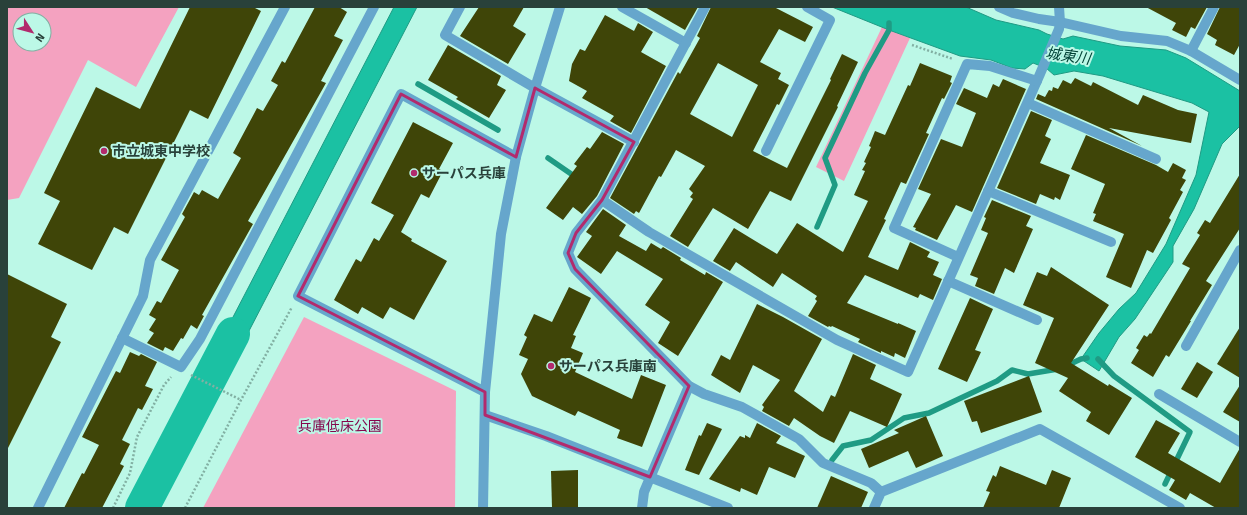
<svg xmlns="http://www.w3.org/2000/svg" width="1247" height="515" viewBox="0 0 1247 515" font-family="'Fira Sans','Noto Sans JP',sans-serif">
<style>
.green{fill:#f4a2c0;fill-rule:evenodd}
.water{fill:#1bc1a3;stroke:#1f9b84}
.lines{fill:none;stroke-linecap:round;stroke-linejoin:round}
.stream{stroke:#1f9b84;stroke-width:5.5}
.river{stroke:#1bc1a3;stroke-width:34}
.building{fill:#3f4508;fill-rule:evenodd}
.path{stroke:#82b0a3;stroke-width:2.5;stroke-dasharray:2 2;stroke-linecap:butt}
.minor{stroke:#66a6cc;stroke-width:10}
.tertiary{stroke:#66a6cc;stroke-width:10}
.marked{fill:none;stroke:#b22a6d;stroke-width:3;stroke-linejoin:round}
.poi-dot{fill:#b22a6d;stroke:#bcf8e7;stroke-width:1.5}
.labels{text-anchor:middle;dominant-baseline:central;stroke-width:4;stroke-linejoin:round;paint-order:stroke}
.poi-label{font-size:14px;font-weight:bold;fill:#29413a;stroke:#bcf8e7;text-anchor:start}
.park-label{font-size:14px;fill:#85064d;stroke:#bcf8e7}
.water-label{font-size:15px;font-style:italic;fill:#004236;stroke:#bcf8e7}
</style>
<rect width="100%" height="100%" fill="#bcf8e7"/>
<!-- green -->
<g class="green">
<path d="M7,7H179L136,87L88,60L19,198L7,200ZM20,20H44V44H20Z"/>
<polygon points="882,27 910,38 844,181 816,167"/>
<polygon points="304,317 456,391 455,508 203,508"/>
</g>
<!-- water -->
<g class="water">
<polygon points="394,7 417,7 223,381 205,371"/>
<polygon points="832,7 966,7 996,20 1039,30 1047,34 1063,39 1073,36 1120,46 1166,50 1186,58 1240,91 1240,126 1222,144 1194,209 1173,246 1173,262 1135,319 1119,337 1099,371 1081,359 1099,333 1119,309 1136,293 1166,244 1196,175 1209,112 1192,103 1103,76 1074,71 1054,75 1046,68 1033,63 1025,69 1012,68 991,60 960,56 889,30"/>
<polygon points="194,384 211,393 151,508 130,508"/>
</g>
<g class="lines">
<!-- stream -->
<g class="stream">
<polyline points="418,84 498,130"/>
<polyline points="548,158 577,178"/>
<polyline points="817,227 835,185 825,158 865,73 889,30 889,23"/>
<polyline points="1098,359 1114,376 1190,432 1165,484"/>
<polyline points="1066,366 1081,359 1087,358"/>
<polyline points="832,460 843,446 871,440 904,418 929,413 997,381 1012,370 1028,374 1058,369"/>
</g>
<!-- river -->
<polyline class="river" points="142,508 233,334"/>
</g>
<!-- building -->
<g class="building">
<polygon points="190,7 253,7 261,11 208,119 190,110 128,234 114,227 92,270 38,244 60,201 44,193 96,87 140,109"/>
<polygon points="315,7 339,7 347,12 334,36 343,40 321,81 326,83 248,221 253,224 202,315 204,316 197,329 191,325 183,339 181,338 173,351 165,347 163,351 147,343 154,333 149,330 156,319 149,315 157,301 161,303 179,270 161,260 185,217 182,214 194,192 199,195 202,190 218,199 241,158 233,153 257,108 263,111 278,85 271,81 282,61 285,63"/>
<polygon points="479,7 524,7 513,26 526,34 508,64 460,36"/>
<polygon points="645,7 698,7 685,30"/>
<path d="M711,7H774L813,27L805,42L779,29L760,62L781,73L778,79L789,85L779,105L777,104L753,151L787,168L831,80L830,79L842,54L858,62L837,106L838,107L791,201L770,191L748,229L713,208L688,247L670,236L693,199L690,197L693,193L689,189L705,166L676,150L661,177L659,176L639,213L636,211L634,214L610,198L678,72L680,74L700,38L697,36ZM718,63L758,85L732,137L690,114Z"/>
<polygon points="1146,7 1207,7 1195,29 1191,27 1186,37 1172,30 1176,23"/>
<polygon points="1220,7 1240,7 1240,44 1234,55 1215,45 1217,40 1207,34"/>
<polygon points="605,15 634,31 638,23 653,32 641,52 666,66 631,133 610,121 614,116 582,98 587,91 569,81 572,64 580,49 585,51"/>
<polygon points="448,45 501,76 497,85 506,90 489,118 456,99 458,97 428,80"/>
<polygon points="920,63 952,76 950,82 952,83 944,99 942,98 926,133 929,134 906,184 901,182 884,219 886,220 868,257 898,270 910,242 930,252 927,257 939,262 933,275 942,279 933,300 920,294 918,298 865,275 847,303 898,324 898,323 916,331 905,358 895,353 894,357 881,351 881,353 858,342 860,339 832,326 831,327 829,326 828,327 808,316 817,301 815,299 817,296 782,273 773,287 736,262 730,271 713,261 734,228 777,254 797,223 843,252 868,201 854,195 865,171 862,170 866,163 864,162 871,147 869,146 875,131 885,135 908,85 910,86"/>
<polygon points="1075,78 1091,86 1093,82 1138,105 1143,95 1178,110 1197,114 1191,143 1109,128 1142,146 1036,99 1038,94 1045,97 1049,90 1052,91 1053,87 1058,89 1063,80 1071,84"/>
<polygon points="1003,79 1026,89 972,212 956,205 937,240 915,230 916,228 913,227 931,194 918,189 941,139 962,147 976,113 956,104 964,88 987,98 993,84 999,87"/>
<polygon points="1031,111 1052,120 1045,136 1051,139 1040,163 1070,175 1060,200 1055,197 1054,200 1040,194 1036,204 997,188"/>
<polygon points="413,122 453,143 439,169 443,171 429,198 421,194 401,232 412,239 411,241 447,261 414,320 390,307 383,319 362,307 358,314 334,300 356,259 361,262 374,238 379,241 394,215 371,203"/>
<polygon points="602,132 624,144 597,196 582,214 573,207 563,220 546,208 577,166 574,164 587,147 590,149"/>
<polygon points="1086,135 1156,165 1168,172 1173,163 1186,170 1182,178 1186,180 1180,190 1183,192 1169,218 1171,220 1153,253 1147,250 1131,288 1106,277 1124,234 1093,221 1096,214 1093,213 1105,184 1071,169"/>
<polygon points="1240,174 1240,228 1206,281 1212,285 1190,321 1191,321 1169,357 1166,355 1153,377 1131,363 1139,350 1136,348 1144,335 1147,337 1150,333 1151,334 1190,268 1182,264 1200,235 1197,233 1205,220 1210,223"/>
<polygon points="992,200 1031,216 1026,226 1033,229 1014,273 1005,268 994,294 975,286 978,278 970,275 988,233 981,230 986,218 984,217"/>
<polygon points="603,209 626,225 619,236 646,251 651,243 661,249 663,247 681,258 680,260 705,275 706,272 723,282 678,356 658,343 670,322 645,305 663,279 617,251 601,274 577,257 592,236 586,232"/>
<polygon points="1051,267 1109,305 1071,363 1108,386 1109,384 1132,398 1109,435 1086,421 1091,412 1059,391 1068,378 1035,363 1054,318 1023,305 1037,272 1047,276"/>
<polygon points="7,274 67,304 51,337 61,342 7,450"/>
<polygon points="569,287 591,298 573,335 576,336 571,348 583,353 575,372 632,399 641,375 666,385 642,447 617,438 620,430 578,411 575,416 532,396 521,374 528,359 519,355 527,337 524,335 534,314 552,322"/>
<polygon points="970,298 993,309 975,350 981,352 967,382 938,369"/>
<polygon points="757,304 783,317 822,339 794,391 823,412 831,395 835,397 853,354 876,365 870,379 902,394 887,427 850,411 834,443 820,436 794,418 789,426 762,411 764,407 762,405 780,380 753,365 740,393 711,375 721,355 730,360"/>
<polygon points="1240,327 1240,378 1217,364"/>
<polygon points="130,352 139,356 141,354 157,362 145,386 153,389 142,410 138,408 122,440 130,444 120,464 124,466 102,508 64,508 82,473 84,474 99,445 82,437 116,371 120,373"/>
<polygon points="1197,362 1213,372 1197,398 1181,389"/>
<polygon points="1029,376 1042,412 981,433 977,421 972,422 964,401"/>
<polygon points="1240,385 1240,422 1223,412"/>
<polygon points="926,416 943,456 916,468 908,451 869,468 861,449 899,433 894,430"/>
<polygon points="1156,420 1180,433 1168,453 1220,483 1240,448 1240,508 1216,508 1190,493 1186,500 1169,490 1175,480 1135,457"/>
<polygon points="707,423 722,429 699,475 685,470 699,435 701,436"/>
<polygon points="757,423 781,436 776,443 805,456 795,478 769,467 757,495 741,488 740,492 709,479 740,436 745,438 745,435 750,438"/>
<polygon points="1000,466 1046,485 1052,470 1071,478 1059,508 983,508 990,492 986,491 993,475 996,477"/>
<polygon points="578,470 578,507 552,508 551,471"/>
<polygon points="831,476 868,492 861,508 817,508"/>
</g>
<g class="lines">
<!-- path -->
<g class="path">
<polyline points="912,45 953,59"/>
<polyline points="191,375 241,400"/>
<polyline points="113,508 130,473 137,437 164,385 171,377"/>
<polyline points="185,508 241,400 292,307"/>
</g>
<!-- minor -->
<g class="minor">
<polyline points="460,7 445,35 535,88 634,142"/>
<polyline points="622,7 686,43"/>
<polyline points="705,7 602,200 576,233 568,253 575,269 689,386 704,394 742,407 799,439 823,463 871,483 881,492"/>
<polyline points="999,7 1013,13 1039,19 1060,22 1121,36 1167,41 1191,51 1240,80"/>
<polyline points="1191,51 1214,7"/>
<polyline points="1028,103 1156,159"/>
<polyline points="766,151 830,20 807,7"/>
<polyline points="988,191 1111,242"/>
<polyline points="602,200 649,232 837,340 908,372 1040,74 1059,29 1060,22 1059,7"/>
<polyline points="958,257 894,228 967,64 990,66 1037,81"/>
<polyline points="948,281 1037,320"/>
<polyline points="122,338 181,367 200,339 374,7"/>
<polyline points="1186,346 1240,250"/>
<polyline points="485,392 298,296 401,94 516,157"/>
<polyline points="1159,394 1240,442"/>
<polyline points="38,508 143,296 150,260 285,7"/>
<polyline points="642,508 644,492 689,386"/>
<polyline points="874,508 881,492 1040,429 1180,508"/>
</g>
<!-- tertiary -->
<g class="tertiary">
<polyline points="485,415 546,436 728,508"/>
<polyline points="483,508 485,392 501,234 516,157 535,88 560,7"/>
</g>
</g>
<!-- marked area -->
<path class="marked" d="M535,88L634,142L602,200L576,233L568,253L575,269L689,386L650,477L485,415V392L298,296L401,94L516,157Z"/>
<!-- markers -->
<g class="poi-dot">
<circle cx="104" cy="151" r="4"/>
<circle cx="414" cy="173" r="4"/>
<circle cx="551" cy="366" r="4"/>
</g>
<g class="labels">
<!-- poi labels -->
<g class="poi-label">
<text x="112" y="151">市立城東中学校</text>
<text x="422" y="173">サーパス兵庫</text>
<text x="559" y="366">サーパス兵庫南</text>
</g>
<!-- park labels -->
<g class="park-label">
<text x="340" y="426">兵庫低床公園</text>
</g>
<!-- water labels -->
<g class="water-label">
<text transform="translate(1068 56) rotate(8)">城東川</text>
</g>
</g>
<!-- border -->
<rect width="1247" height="515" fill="none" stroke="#29413a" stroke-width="16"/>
<!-- north arrow -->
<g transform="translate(32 32) rotate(126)"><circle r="19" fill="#bcf8e7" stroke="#81afa2"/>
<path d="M0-3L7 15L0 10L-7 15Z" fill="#b22a6d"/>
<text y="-6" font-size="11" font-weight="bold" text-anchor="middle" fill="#29413a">N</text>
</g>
</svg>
